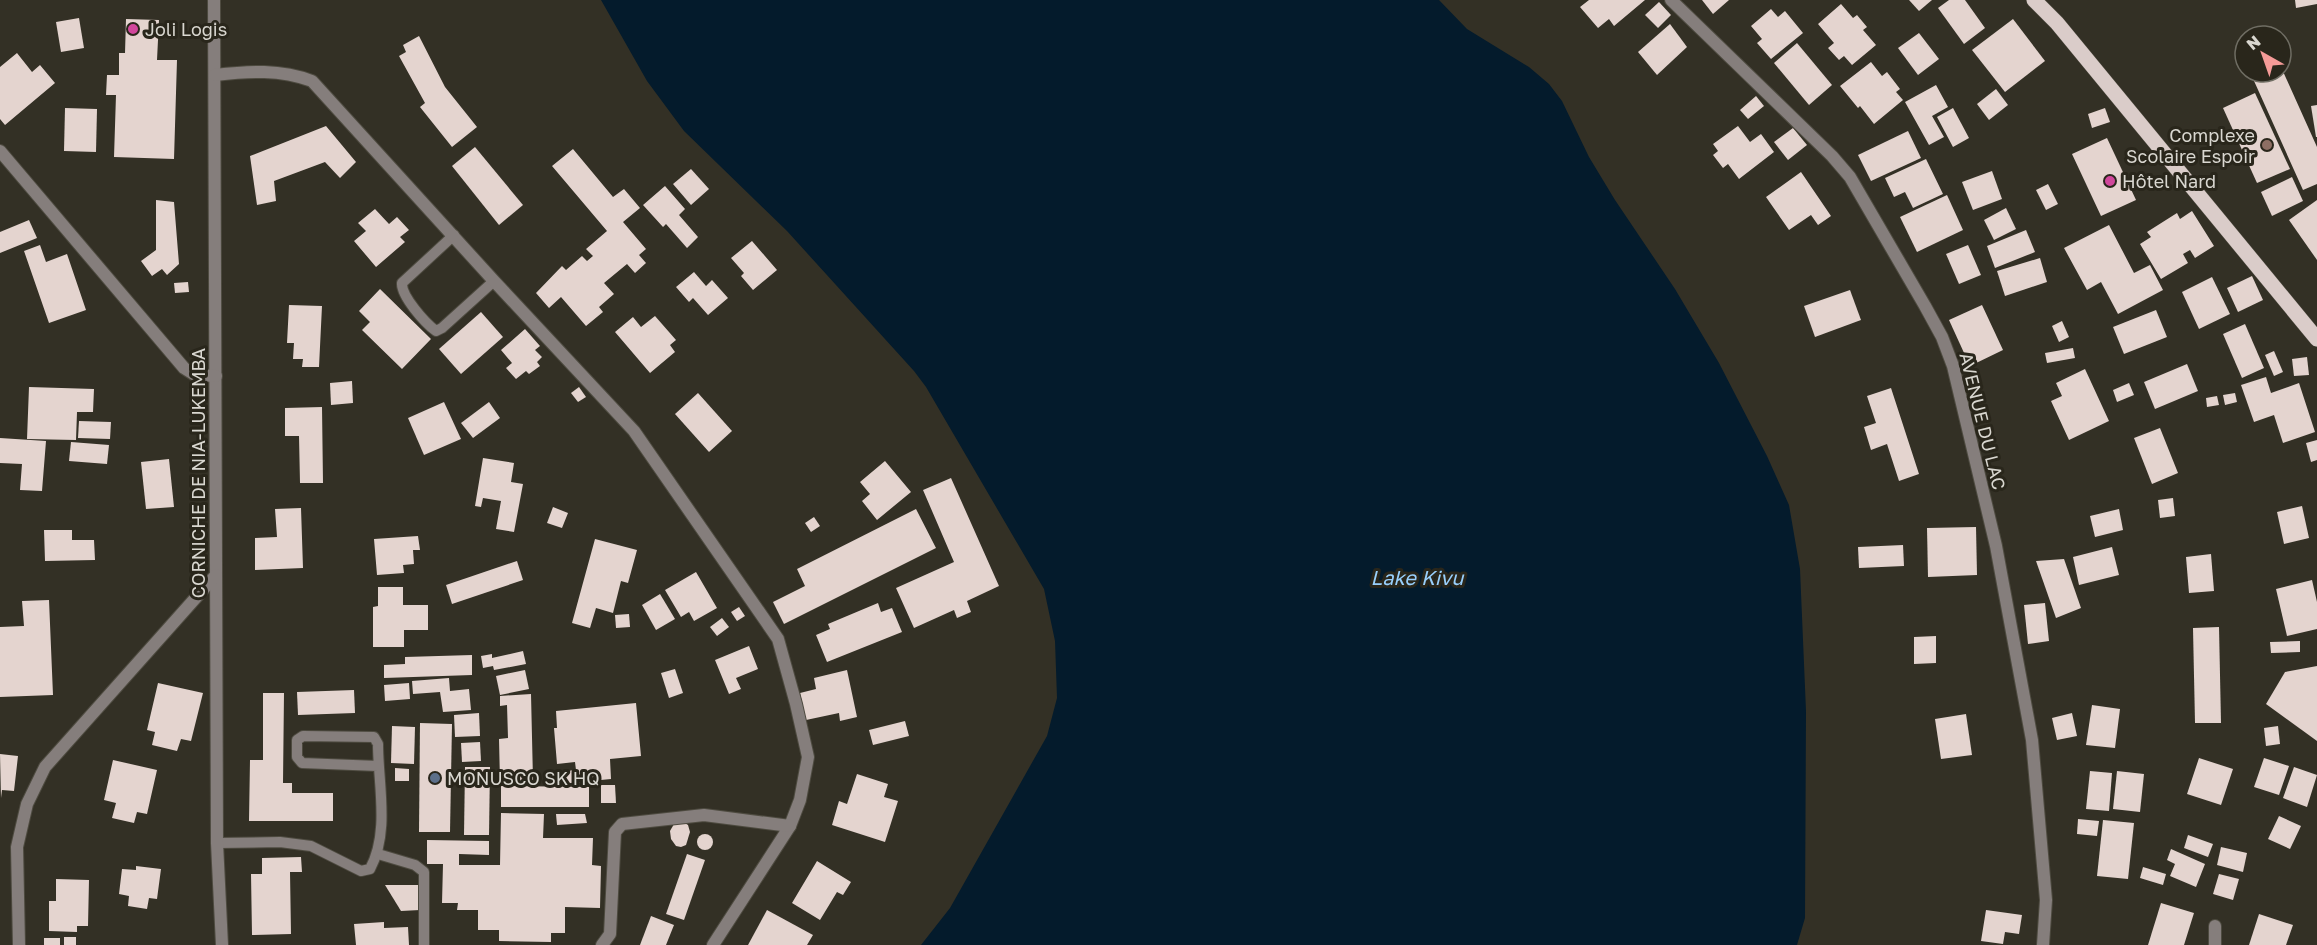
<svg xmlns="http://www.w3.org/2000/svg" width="2317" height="945" viewBox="0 0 2317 945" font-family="'Golos Text',sans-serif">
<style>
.water{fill:#041b2c}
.building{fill:#e4d4cf}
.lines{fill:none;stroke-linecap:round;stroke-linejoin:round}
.lane-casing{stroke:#4e4b40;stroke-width:12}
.street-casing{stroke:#4e4b40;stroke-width:14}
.primary-casing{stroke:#4e4b40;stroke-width:16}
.lane{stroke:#857e7c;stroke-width:10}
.street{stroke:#857e7c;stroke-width:12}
.primary{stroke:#daccc9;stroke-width:15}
.hotel-dot{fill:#d1479c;stroke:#29261b;stroke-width:2}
.education-dot{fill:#8d6e63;stroke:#29261b;stroke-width:2}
.service-dot{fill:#5c6f8a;stroke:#29261b;stroke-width:2}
.labels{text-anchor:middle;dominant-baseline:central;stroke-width:6;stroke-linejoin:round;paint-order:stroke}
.poi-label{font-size:18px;fill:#d9d7d0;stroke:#29261b;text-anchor:start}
.street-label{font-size:18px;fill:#d9d7d0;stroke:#29261b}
.water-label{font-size:20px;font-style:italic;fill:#98cffb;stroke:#29261b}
</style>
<rect width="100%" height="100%" fill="#333025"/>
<!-- water -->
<polygon class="water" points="601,0 1439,0 1467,29 1529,67 1549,84 1562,101 1589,157 1615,200 1675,289 1719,363 1767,456 1789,505 1800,569 1806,711 1805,918 1797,945 921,945 950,908 1047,736 1057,698 1055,641 1044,589 926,387 914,371 787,231 684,131 647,81"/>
<!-- building -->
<g class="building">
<polygon points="1589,0 1645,0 1614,26 1609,19 1598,28 1580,7"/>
<polygon points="1702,0 1729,0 1713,14"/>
<polygon points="1909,0 1932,0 1919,11"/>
<polygon points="1949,0 1965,0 1985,28 1964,44 1938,8"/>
<polygon points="2295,0 2317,0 2317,4 2296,8"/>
<polygon points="1659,2 1671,15 1658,28 1645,15"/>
<polygon points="1841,4 1853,18 1857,15 1867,27 1863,30 1876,45 1852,65 1844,56 1839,60 1828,48 1834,43 1818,24"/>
<polygon points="1771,9 1778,17 1785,11 1803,33 1771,59 1757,43 1762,39 1751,26"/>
<polygon points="79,18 84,48 61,52 56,22"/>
<polygon points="126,19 159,20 157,60 177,60 174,159 114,157 116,95 106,95 107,75 119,75 119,53 125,53"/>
<polygon points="2013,19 2045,61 2005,92 1972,50"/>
<polygon points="1670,24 1687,47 1657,75 1638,52"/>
<polygon points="1919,33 1939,59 1918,75 1898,48"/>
<polygon points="419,36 445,87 477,127 452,147 420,107 425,103 399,56 406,52 403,45"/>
<polygon points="1797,43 1832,85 1809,105 1774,63"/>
<polygon points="17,53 32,72 40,65 55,83 5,125 0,119 0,67"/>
<polygon points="1871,62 1882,76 1887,72 1900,89 1896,92 1903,100 1874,124 1860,106 1858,108 1840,86"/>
<polygon points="2281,67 2317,147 2317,184 2303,190 2250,72 2281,72"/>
<polygon points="1936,85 1948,107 1932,116 1944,137 1929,145 1905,102"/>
<polygon points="1996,89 2008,105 1989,120 1977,104"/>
<polygon points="2255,93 2290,169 2257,183 2223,108"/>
<polygon points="1756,96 1764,106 1748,119 1740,110"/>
<polygon points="2317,105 2317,137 2316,137 2311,106"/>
<polygon points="65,108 97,109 96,152 64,151"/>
<polygon points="1953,108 1969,138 1953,147 1937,117"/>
<polygon points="2105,108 2110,122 2092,128 2088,114"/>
<polygon points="326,126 356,162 340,178 325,162 274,181 276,201 257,205 250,156"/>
<polygon points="1738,126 1750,142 1761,134 1774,152 1739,179 1728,164 1723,168 1713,155 1718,151 1713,144"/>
<polygon points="1793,128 1807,145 1788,160 1774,142"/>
<polygon points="1908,131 1921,158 1871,181 1858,155"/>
<polygon points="2107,138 2136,200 2101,216 2072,154"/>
<polygon points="475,147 523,205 499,225 452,166"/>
<polygon points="573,149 613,197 624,189 640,208 623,222 646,249 639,255 646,263 635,273 627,264 604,283 614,294 599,307 603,312 586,326 561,297 549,308 536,293 562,266 566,270 582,256 587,261 593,256 586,249 607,231 552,166"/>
<polygon points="1926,159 1943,194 1913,208 1905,192 1894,197 1885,178"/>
<polygon points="691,169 709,189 691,205 673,184"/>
<polygon points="1992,171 2002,199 1973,210 1962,182"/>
<polygon points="1801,172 1831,216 1818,225 1811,215 1789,230 1766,197"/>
<polygon points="2292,177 2303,201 2272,216 2261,192"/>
<polygon points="2048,184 2058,204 2046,210 2036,190"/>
<polygon points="665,186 685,209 679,215 698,237 687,248 666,224 663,227 643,205"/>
<polygon points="1947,195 1963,230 1917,252 1900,217"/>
<polygon points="156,200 174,202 179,264 167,275 162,269 152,276 141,261 156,250"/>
<polygon points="2317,200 2317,260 2289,220"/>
<polygon points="2006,208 2016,229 1994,240 1984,220"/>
<polygon points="375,209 389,224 397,217 409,230 400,237 405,242 376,267 354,241 366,231 358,223"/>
<polygon points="2192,211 2214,246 2195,258 2190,250 2183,254 2188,263 2161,279 2140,244 2151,237 2147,232 2177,213 2180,219"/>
<polygon points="29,220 37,238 0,253 0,232"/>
<polygon points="2109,225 2134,273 2150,265 2163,290 2118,314 2101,282 2087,290 2064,248"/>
<polygon points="2026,230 2035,252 1995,268 1987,246"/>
<polygon points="752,241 777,270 753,290 741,276 744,273 731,258"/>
<polygon points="40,245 46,262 67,254 86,310 49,323 24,251"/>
<polygon points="1968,245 1981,275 1959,284 1946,254"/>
<polygon points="2040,258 2047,282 2005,296 1997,271"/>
<polygon points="694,272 706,286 712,280 728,298 708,315 693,298 689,302 676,287"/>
<polygon points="2252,276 2263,300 2238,312 2227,288"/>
<polygon points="2212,277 2230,314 2199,329 2182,292"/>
<polygon points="188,282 189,292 175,293 174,283"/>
<polygon points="380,289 431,339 402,369 362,330 370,322 359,311"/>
<polygon points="1850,290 1861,320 1815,337 1804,306"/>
<polygon points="289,305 322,306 319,367 302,367 303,359 293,359 294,343 287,343"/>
<polygon points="1982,305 2003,350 1970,366 1949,320"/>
<polygon points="2156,310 2167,337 2124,354 2113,327"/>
<polygon points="481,312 503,337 461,374 439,349"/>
<polygon points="655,316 676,340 670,345 675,352 650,373 615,332 633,317 641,327"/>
<polygon points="2062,321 2069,337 2059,342 2052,326"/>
<polygon points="2245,324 2264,368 2242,378 2223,334"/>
<polygon points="525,329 540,346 535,350 542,357 537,362 540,366 529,374 526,371 516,379 506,368 512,363 501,350"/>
<polygon points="2073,348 2075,358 2047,363 2045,353"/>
<polygon points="2274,351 2283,372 2274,376 2265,355"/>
<polygon points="2307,357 2309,375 2294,376 2292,359"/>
<polygon points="2187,364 2198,391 2155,409 2144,382"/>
<polygon points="2085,369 2109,421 2069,440 2051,401 2062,396 2056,383"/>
<polygon points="2266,377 2271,393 2299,383 2315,432 2283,443 2274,415 2254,422 2241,385"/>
<polygon points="352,381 353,403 331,405 330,383"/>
<polygon points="2129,383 2134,395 2117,402 2113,390"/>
<polygon points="29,387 94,389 93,412 77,412 76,440 27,439"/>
<polygon points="579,387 586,397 578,402 571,393"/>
<polygon points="1891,388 1919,474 1899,481 1887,444 1871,450 1864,427 1876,423 1867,396"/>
<polygon points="698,393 732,431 709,452 675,414"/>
<polygon points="2235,393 2237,402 2225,405 2223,395"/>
<polygon points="2217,396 2219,405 2207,407 2206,398"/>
<polygon points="444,402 461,439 424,455 408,418"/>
<polygon points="489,402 500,418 473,438 461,423"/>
<polygon points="322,407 323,483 300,483 299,436 285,436 285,408"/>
<polygon points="79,421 111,422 110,439 78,438"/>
<polygon points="2160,428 2178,473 2152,484 2134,438"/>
<polygon points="0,438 46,441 42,491 20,490 22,464 0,463"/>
<polygon points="2317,440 2317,460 2311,462 2306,443"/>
<polygon points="71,442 109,445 107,464 69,461"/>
<polygon points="483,458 514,463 511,482 523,484 514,532 496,529 501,501 483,498 481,507 475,506"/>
<polygon points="169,459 174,507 146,509 141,462"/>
<polygon points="885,461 911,492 877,520 862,501 870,494 860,482"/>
<polygon points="951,478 999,586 967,601 971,612 957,618 954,610 914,628 896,588 954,562 923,490"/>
<polygon points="2173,498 2175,516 2160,518 2158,500"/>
<polygon points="2302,506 2309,538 2284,544 2277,512"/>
<polygon points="553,507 568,513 562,528 547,523"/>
<polygon points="301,508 303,568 255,570 255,538 277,537 275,509"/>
<polygon points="916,509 936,548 784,624 773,602 805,586 797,569"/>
<polygon points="2119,509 2123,530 2095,537 2090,516"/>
<polygon points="814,517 820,526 811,532 805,523"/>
<polygon points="1976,527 1977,575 1928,577 1927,528"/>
<polygon points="44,530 72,530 72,540 94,540 95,560 45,561"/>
<polygon points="418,536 420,550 413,550 414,564 403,565 404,573 377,575 374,539"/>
<polygon points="595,539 637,550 628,583 621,581 613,613 596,608 590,628 572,623"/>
<polygon points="1903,545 1904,566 1859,568 1858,547"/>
<polygon points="2112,547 2119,575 2079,585 2073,557"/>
<polygon points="2211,554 2214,591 2189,593 2186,557"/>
<polygon points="2064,559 2081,608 2056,618 2036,561"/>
<polygon points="517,561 523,580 452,604 446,585"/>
<polygon points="696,572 717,608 694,621 689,612 681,617 665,590"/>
<polygon points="2312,580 2317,602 2317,629 2287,636 2276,589"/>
<polygon points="378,587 403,587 403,605 428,605 428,630 404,630 404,647 373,647 373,607 378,606"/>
<polygon points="660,594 675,619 656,630 642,605"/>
<polygon points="49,600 53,695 0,697 0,627 24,626 22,601"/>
<polygon points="878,603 881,612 892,608 902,632 827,662 816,635 830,629 828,624"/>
<polygon points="2045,603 2049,641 2028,644 2024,605"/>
<polygon points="739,607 745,616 737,621 731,612"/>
<polygon points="629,614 630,627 616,628 615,615"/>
<polygon points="722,618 729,627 717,636 710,627"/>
<polygon points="2219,627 2221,723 2195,723 2193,628"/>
<polygon points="1936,636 1936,663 1914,664 1914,637"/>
<polygon points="2300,641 2300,652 2271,653 2270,642"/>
<polygon points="749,646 758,669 736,678 741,689 729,694 715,660"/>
<polygon points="523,651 526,664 494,670 493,666 483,668 481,656 492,654 492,658"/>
<polygon points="472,655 472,675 384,678 384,665 405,664 405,657"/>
<polygon points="2317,666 2317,741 2266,704 2285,672"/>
<polygon points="675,669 683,693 669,698 661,673"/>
<polygon points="525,670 529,689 500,695 496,676"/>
<polygon points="847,670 857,717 840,721 839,713 806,720 800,693 816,689 814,678"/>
<polygon points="449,678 450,691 469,689 471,710 443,712 440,692 413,694 412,681"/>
<polygon points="158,683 203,693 191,741 181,739 177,751 152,745 155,732 147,730"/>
<polygon points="409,683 410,699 385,701 384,685"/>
<polygon points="354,690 355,713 298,715 297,692"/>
<polygon points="263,693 284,693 283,783 292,783 292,793 333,793 333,821 249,821 250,760 263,760"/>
<polygon points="531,694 533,780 500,782 499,739 508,738 507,705 500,706 500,696"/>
<polygon points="636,703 641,756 610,759 611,779 560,784 558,772 576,770 575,762 557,764 554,728 557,728 556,711"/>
<polygon points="2092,705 2120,709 2115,748 2086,745"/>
<polygon points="479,713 480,736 455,737 454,715"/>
<polygon points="2072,713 2077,736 2057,740 2052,718"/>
<polygon points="1966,714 1972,755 1941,759 1935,719"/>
<polygon points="905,721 909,736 873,745 869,730"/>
<polygon points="420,723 452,724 450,832 419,832"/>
<polygon points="392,726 415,727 414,764 391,763"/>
<polygon points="2278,726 2280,744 2266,746 2264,728"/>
<polygon points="480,742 481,761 462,762 461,743"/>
<polygon points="0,754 18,756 14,791 2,790 1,798"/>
<polygon points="2199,758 2233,769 2221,805 2187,794"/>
<polygon points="2264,758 2289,766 2279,795 2254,787"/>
<polygon points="113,760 157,770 147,814 137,812 134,823 112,818 116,803 104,800"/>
<polygon points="465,767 490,767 489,835 464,835"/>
<polygon points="2294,767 2317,775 2307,807 2283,798"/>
<polygon points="395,768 409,769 409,781 395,781"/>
<polygon points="2090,771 2112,773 2109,811 2086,809"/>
<polygon points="2117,771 2144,774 2140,812 2113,809"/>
<polygon points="857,774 888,784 884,797 898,801 885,842 832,825 839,801 847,804"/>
<polygon points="601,785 615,785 616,803 601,803"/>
<polygon points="501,786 589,787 589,807 501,807"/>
<polygon points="501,813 544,814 543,838 593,838 592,865 601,866 600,908 565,907 565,933 551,933 551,942 499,941 499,930 478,930 478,910 457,910 458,903 442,903 443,864 427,864 427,840 489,841 489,855 459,854 459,865 500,865"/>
<polygon points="556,814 585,814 587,823 557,825"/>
<polygon points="2279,816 2301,826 2290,849 2268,839"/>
<polygon points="2078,819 2099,821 2097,836 2077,834"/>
<polygon points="2103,820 2134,823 2128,879 2097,876"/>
<polygon points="683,822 688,825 690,832 686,845 681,847 676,846 671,839 670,831 674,824"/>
<circle cx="705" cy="842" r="8"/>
<polygon points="2188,835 2213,844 2208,857 2184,848"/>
<polygon points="2221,847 2247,853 2243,872 2217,865"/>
<polygon points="2171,849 2205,864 2196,887 2170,876 2175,864 2167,860"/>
<polygon points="687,854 705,860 684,920 666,914"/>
<polygon points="301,857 302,872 290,872 291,934 252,935 251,874 262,874 262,858"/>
<polygon points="817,861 851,882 843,895 837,892 820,920 792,903"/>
<polygon points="136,866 161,869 157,899 149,898 147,909 128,906 129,896 119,894 122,869 136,870"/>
<polygon points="2143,867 2166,874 2163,885 2140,878"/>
<polygon points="2219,874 2239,879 2233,900 2213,894"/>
<polygon points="56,879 89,880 88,926 77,926 77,932 49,931 49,901 56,901"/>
<polygon points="385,885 419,885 420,910 401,911"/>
<polygon points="2161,903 2194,913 2184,945 2148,945"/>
<polygon points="767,910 813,935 807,945 748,945"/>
<polygon points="1986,910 2022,915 2019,934 2005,932 2003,944 1981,941"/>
<polygon points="2259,914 2293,925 2286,945 2249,945"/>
<polygon points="651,916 674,925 666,945 640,945"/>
<polygon points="384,922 384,928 408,927 409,945 356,945 354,924"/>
<rect x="64" y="937" width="12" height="8"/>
<rect x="44" y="938" width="16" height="7"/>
</g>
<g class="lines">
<!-- lane casing -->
<g class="lane-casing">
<g id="lane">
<path d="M454,235L402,283C401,296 425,323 436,331L442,328L494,281"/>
<path d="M217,843L280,842L311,846L361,871L370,869C390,832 378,784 378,744L374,737L303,736L297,740V757L302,763L378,766"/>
<polyline points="378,854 415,865 424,872 424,945"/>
</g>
</g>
<!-- street casing -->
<g class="street-casing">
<g id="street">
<polyline points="214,0 217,843 222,945"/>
<polyline points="1671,0 1832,156 1850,177 1925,306 1942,337 1953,366 1996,546 2032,740 2046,900 2043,945"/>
<path d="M215,75C249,71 280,69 312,81L494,281L634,431L778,639L796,704L808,757L800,800L790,826L713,945"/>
<polyline points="0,151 184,368 195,375 216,376"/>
<polyline points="2215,926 2215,945"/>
<polyline points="19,945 17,847 27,804 45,767 216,575"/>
<polyline points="602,945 610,934 615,832 622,824 704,815 790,826"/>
</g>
</g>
<!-- primary casing -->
<g class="primary-casing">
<polyline id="primary" points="2034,0 2057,23 2317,339"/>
</g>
<!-- lane -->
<use href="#lane" class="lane"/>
<!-- street -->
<use href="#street" class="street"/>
<!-- primary -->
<use href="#primary" class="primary"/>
</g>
<!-- markers -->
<g class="hotel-dot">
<circle cx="133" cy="29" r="6"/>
<circle cx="2110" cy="181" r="6"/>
</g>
<circle class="education-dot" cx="2267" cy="145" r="6"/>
<circle class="service-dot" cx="435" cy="778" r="6"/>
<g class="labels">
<!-- poi labels -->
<g class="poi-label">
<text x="145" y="29">Joli Logis</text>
<text x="2255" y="135" text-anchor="end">Complexe<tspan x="2255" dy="21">Scolaire Espoir</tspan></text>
<text x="2122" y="181">Hôtel Nard</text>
<text x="447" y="778">MONUSCO SK HQ</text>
</g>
<!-- street labels -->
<g class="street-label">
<text transform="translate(1983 421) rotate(76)">AVENUE DU LAC</text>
<text transform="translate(198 473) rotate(-90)">CORNICHE DE NIA-LUKEMBA</text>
</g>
<!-- water labels -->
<g class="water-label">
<text x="1417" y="577">Lake Kivu</text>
</g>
</g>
<!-- north arrow -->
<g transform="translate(2263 54) rotate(320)"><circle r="28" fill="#29261b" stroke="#6f6d63" stroke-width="1.5"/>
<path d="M0-4.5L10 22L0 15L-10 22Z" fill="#f59b98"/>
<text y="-9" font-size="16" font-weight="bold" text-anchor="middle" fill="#d9d7d0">N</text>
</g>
</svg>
